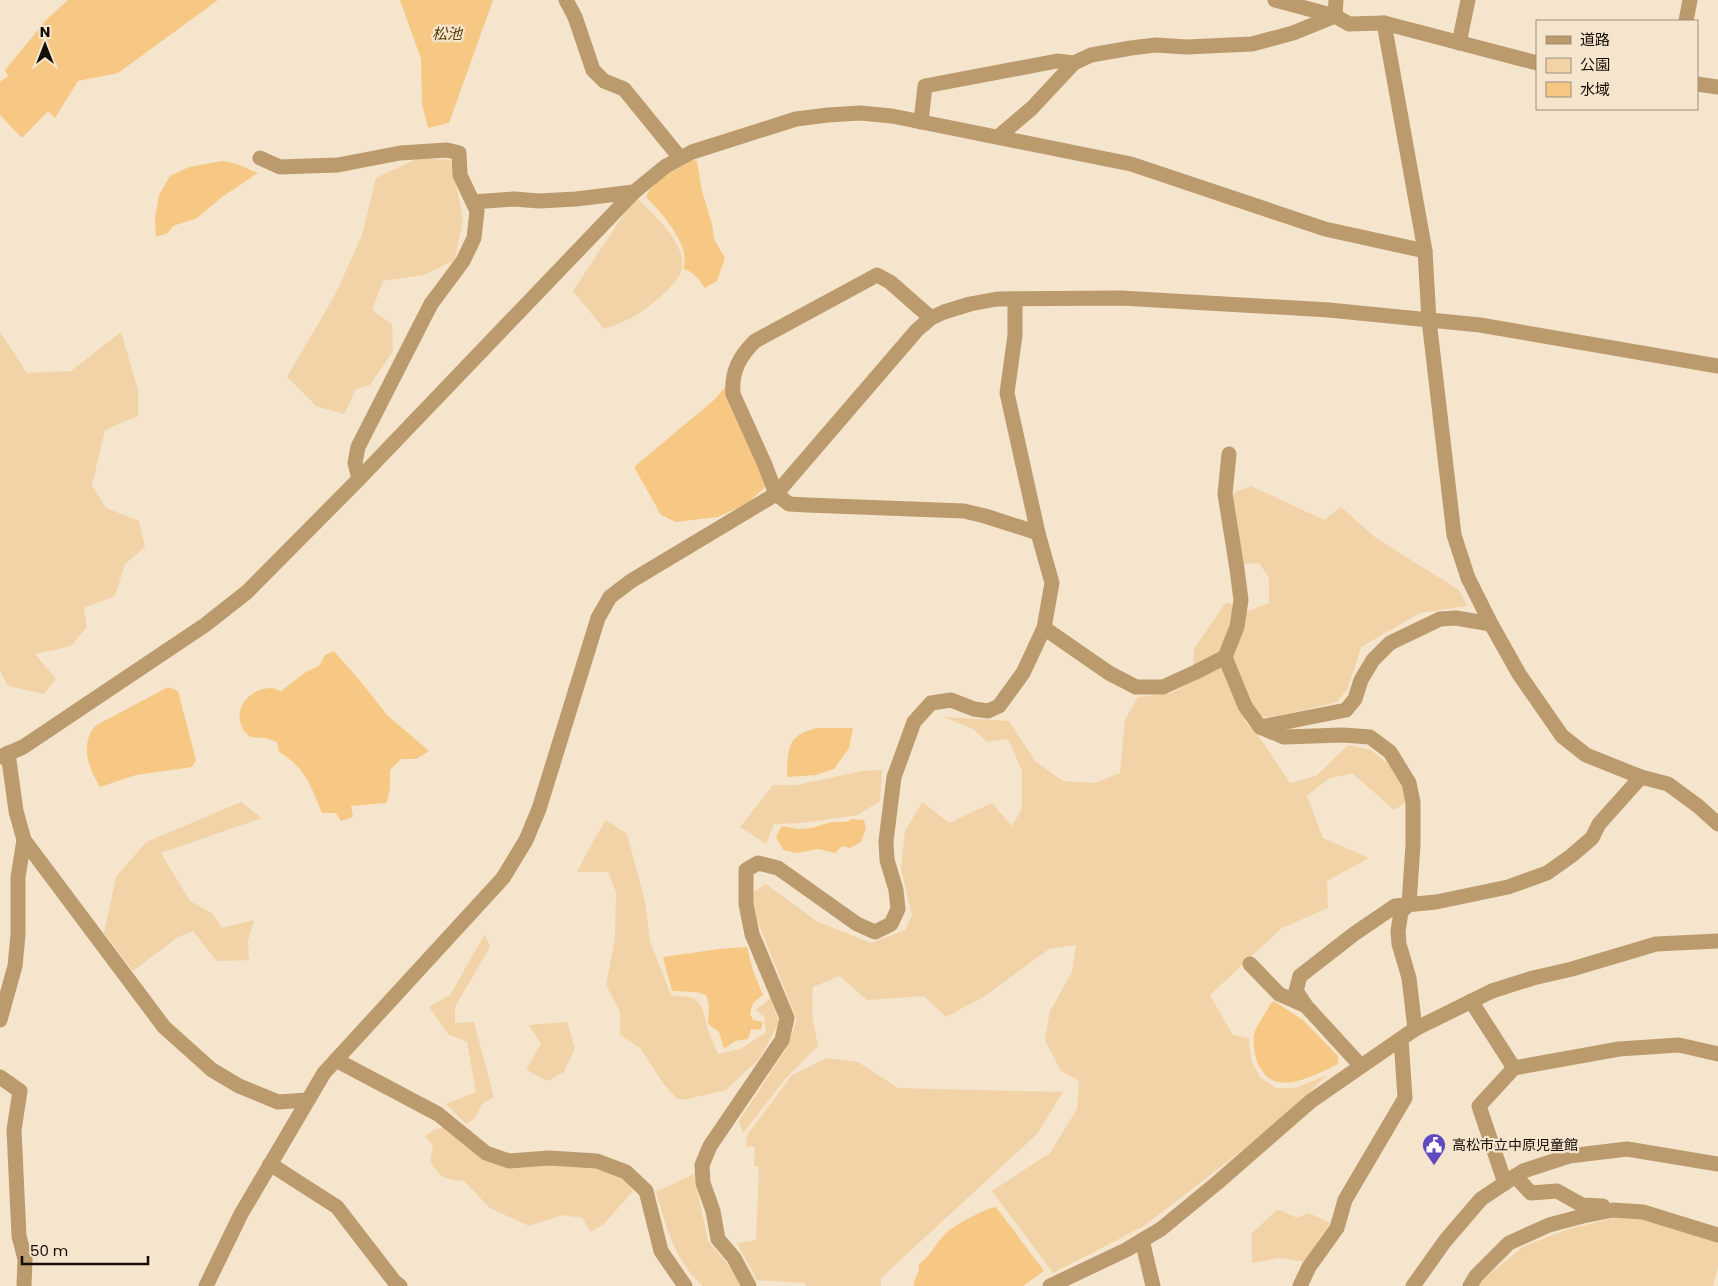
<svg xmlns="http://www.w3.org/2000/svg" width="1718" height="1286" viewBox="0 0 1718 1286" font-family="Poppins,'Noto Sans JP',sans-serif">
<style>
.green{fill:#f2d3a7}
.water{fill:#f6c884}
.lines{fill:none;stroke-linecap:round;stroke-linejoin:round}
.street{stroke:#bb9b6d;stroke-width:15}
.labels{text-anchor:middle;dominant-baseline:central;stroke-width:4.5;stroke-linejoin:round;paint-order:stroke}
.poi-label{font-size:14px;fill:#140e07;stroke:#f5e5cd;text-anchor:start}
.water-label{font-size:15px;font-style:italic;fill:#5a3c03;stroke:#f5e5cd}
</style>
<rect width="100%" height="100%" fill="#f5e5cd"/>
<!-- green -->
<g class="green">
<polygon points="419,158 451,160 463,219 455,260 424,275 383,281 372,310 392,324 393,351 370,385 356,389 344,414 316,406 287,377 336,293 362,235 376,178"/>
<path d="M638,199C654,215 687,244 682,269C680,283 642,314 629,319C621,323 612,326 604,329L573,291L624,214Z"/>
<polygon points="0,332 27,373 71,371 121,332 138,390 138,416 105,430 92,485 106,508 139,521 145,547 125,564 115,596 84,608 87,627 71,646 35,654 56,679 44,694 8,686 0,671"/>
<polygon points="1251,486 1324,520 1341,507 1376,538 1459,590 1467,606 1420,613 1361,647 1348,688 1337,702 1282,715 1244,720 1263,742 1290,783 1316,776 1348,745 1371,750 1397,771 1407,802 1394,810 1352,773 1328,779 1307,796 1323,838 1369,858 1327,881 1328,908 1282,928 1210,995 1233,1035 1249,1038 1251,1060 1260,1077 1276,1088 1295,1088 1327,1075 1280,1121 1144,1226 1053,1273 992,1191 1050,1153 1077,1109 1079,1081 1061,1071 1045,1040 1050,1011 1072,972 1076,945 1049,949 985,996 946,1017 924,996 867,1000 840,976 813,987 812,1014 818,1046 787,1077 743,1133 739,1121 786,1049 797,1020 757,920 752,893 766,884 818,922 871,943 905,930 912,915 901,869 905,831 922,802 949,823 992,803 1012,826 1022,808 1022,771 1008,739 987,742 973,729 944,717 1009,721 1035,761 1063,781 1095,783 1120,773 1125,720 1138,697 1171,693 1193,682 1194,649 1226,602 1248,611 1269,603 1269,578 1259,563 1243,564 1231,494"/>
<polygon points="882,770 880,801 858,815 802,823 774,824 766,844 740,827 773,785 797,785 862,771"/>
<polygon points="241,802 262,818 161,853 190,901 213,914 222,928 254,920 248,941 249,960 217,961 193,931 178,937 133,971 104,933 116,877 146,842"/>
<polygon points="606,820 627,834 645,901 650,941 671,995 694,998 702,1007 708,1030 718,1054 741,1049 766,1032 764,1017 755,1010 771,998 779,1023 759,1059 726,1090 687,1099 677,1099 663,1083 640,1048 620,1035 620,1012 606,985 615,938 616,892 608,872 577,872 592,843"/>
<polygon points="485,934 490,947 455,1007 455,1023 474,1022 494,1097 482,1104 475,1118 466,1124 446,1104 476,1092 467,1042 448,1034 429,1007 450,995"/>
<polygon points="567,1022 575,1048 564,1072 548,1081 526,1070 541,1043 528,1025"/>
<polygon points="827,1058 858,1062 898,1088 1063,1092 1037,1134 881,1278 881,1286 806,1286 805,1283 757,1280 737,1243 756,1240 759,1167 754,1166 755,1147 746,1146 747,1135 792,1075"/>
<path d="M444,1127L484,1157L547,1165L593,1166L621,1174L633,1191L605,1223L591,1232L582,1218L563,1215L529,1226L490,1208L464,1181C443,1179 442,1179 430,1161L433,1146L425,1136L434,1130Z"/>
<path d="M694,1174L708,1241L731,1268L740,1286H703C674,1260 667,1228 656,1192Z"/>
<polygon points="1278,1209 1297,1218 1309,1213 1330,1223 1305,1262 1280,1258 1252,1263 1251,1234"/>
<polygon points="1621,1216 1646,1219 1718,1242 1718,1266 1713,1286 1478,1286 1481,1281 1524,1246 1569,1229"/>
</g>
<!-- water -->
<g class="water">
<polygon points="68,0 218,0 118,73 78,81 55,118 48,111 22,138 0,115 0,82 8,76 5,70 47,19"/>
<polygon points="400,0 493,0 449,123 428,128 422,104 421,59"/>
<path d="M693,160L697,161L702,191L712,224L714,239L725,258L717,281L705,288C699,280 694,272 684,269C684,264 685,257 684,253C680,234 659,210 646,197C653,180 678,168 693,160Z"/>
<polygon points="222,161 237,164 258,173 222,197 197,218 173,226 168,233 156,237 155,219 159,195 170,176 189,167"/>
<polygon points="725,387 766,482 764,488 748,503 718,517 676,522 661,515 634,467 714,400"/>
<path d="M334,651L361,682L387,715L429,751L416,759H401L390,770C390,782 391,792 386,803L351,806L353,817L341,821L336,813H322C311,786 305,767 279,752L277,742L265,738L251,737C248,735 244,732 243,729C232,709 249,689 270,688C273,688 278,690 281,691L306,672L319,666L325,655Z"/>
<path d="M168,687L178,691L196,760L192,767L136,775L100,787C88,767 80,746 95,726Z"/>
<path d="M817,728H853L849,748L834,769L816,775L787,777C788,750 786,735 817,728Z"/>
<polygon points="852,819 864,820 866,829 861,842 850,848 842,846 835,853 818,849 797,853 783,850 776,837 782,826 797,829 812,828 831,822 846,822"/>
<polygon points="747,947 753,971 763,995 753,1003 750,1014 753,1020 763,1022 761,1030 751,1029 748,1039 735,1041 724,1049 719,1032 708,1024 709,1006 706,995 696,992 672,991 663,957 719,949"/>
<path d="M1274,1001L1303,1020L1338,1056V1064C1319,1073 1280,1096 1263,1072C1260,1067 1257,1064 1256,1058C1254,1050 1252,1039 1255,1031C1259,1022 1266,1013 1270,1004Z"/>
<path d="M996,1207L1044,1271L1023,1286H914C913,1278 920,1275 919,1264C932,1255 936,1242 947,1232C957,1224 984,1209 996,1207Z"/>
</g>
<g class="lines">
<!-- street -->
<g class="street">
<polyline points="566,0 575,17 593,70 604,81 624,89 677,154"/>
<polyline points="1275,0 1335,16 1336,0"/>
<polyline points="1686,21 1690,0"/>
<polyline points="1384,23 1425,251"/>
<polyline points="1459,43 1468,0"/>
<polyline points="1697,84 1718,87"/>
<polyline points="921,122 925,86 1057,61 1074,63"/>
<polyline points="998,137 1032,108 1074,63 1091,55 1131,48 1156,45 1186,47 1252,44 1293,33 1335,16 1349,24 1384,23 1537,63"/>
<polyline points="260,158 280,167 338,165 400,153 447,150 459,153 460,175 477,211 474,238 463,261 431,304 358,447 355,463 359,479"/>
<polyline points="473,202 514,199 539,201 576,199 634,192"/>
<path d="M931,318L890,282L877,275L755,341C740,356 731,371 733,394L765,465L776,494L789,504L807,505L964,511L985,516L1038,533"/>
<polyline points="1044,628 1109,673 1136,687 1163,687 1196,672 1225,657 1237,627 1241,600 1237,569 1225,494 1229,454"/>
<polyline points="1225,657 1245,706 1260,727 1284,737 1343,735 1370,737 1390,752 1409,783 1413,802 1413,845 1409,904 1401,912 1398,931 1399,944 1409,978 1415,1029"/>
<polyline points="1260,727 1346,710 1355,699 1361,680 1373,660 1390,643 1440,619 1456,618 1491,624"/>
<polyline points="8,753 16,811 24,840 164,1027 212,1070 239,1086 278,1102 308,1100"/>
<polyline points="0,757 23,747 205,625 247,592 359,479 634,192 666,166 692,152 796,119 828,115 860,113 892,116 1131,164 1325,229 1425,251 1429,320 1454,535 1468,578 1491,624 1519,674 1562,736 1586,755 1641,777 1668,784 1698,806 1718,824"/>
<polyline points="1250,964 1279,994 1306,1006"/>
<polyline points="1471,1001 1514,1068 1479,1106 1505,1183"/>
<polyline points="0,1020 15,966 18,935 18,877 24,840"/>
<polyline points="336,1060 438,1114 486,1153 509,1161 549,1158 597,1161 626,1172 646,1191 661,1251 685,1286"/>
<polyline points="1361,1066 1306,1006 1296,991 1300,976 1354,934 1395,906 1436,902 1508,887 1547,873 1571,856 1592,838 1599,824 1641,777"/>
<polyline points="1514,1068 1619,1049 1679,1045 1718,1054"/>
<polyline points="0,1077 20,1091 14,1130 19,1236 25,1259 24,1286"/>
<polyline points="270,1164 337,1207 394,1281 400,1286"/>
<polyline points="1515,1176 1531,1193 1557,1191 1582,1205 1603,1206"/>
<polyline points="1142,1240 1153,1286"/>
<polyline points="206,1286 241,1214 324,1073 503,878 526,840 539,809 598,618 610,597 631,581 776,494 917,330 931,318 944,312 970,304 997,299 1121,298 1329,310 1480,325 1718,366"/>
<polyline points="749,1286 734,1258 718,1239 713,1211 703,1183 702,1165 710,1146 782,1040 787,1018 752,934 746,904 746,870 758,863 778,868 857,924 875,932 891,924 898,909 896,890 887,860 886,841 894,777 914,722 931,703 951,700 974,709 988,711 999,706 1023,673 1044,628 1052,583 1038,533 1007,393 1015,335 1015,299"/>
<polyline points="1050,1286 1126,1250 1161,1229 1217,1183 1311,1101 1415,1029 1492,991 1533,978 1572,969 1656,944 1718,941"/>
<polyline points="1300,1286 1309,1267 1337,1228 1345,1200 1405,1098 1401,1039"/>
<polyline points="1413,1286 1445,1241 1481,1199 1523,1171 1569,1156 1627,1149 1718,1164"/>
<polyline points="1470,1286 1476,1276 1509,1243 1549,1225 1583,1216 1613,1210 1643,1212 1718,1235"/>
</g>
</g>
<!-- icons -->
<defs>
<g id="civic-pin" transform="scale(1.25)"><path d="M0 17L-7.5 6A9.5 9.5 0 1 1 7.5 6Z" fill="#5f48c0" stroke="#f5e5cd"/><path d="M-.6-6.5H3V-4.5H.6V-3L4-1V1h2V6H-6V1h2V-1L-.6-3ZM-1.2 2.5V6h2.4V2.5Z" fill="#fff"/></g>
</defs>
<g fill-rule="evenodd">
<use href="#civic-pin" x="1434" y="1145"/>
</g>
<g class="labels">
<!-- poi labels -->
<g class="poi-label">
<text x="1452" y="1145">高松市立中原児童館</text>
</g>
<!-- water labels -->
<g class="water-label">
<text x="447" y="33">松池</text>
</g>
</g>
<!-- legend -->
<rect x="1536" y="20" width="162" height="90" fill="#f5e5cd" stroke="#9b8f7e"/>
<rect x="1546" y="36" width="25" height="8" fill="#bb9b6d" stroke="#9b8f7e"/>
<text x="1580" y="45" font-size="15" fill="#140e07">道路</text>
<rect x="1546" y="58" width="25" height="15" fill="#f2d3a7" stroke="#9b8f7e"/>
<text x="1580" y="70" font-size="15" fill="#140e07">公園</text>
<rect x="1546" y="82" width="25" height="15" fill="#f6c884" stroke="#9b8f7e"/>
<text x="1580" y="95" font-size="15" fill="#140e07">水域</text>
<!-- north arrow -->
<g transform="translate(45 45)" stroke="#f5e5cd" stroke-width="4" paint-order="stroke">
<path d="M0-4L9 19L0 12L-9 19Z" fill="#140e07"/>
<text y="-8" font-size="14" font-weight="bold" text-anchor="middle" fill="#140e07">N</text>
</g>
<!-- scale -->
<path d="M22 1256v8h126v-8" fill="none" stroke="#140e07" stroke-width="2.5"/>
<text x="30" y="1256" font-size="15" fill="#140e07" stroke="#f5e5cd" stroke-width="4" paint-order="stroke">50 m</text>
</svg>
